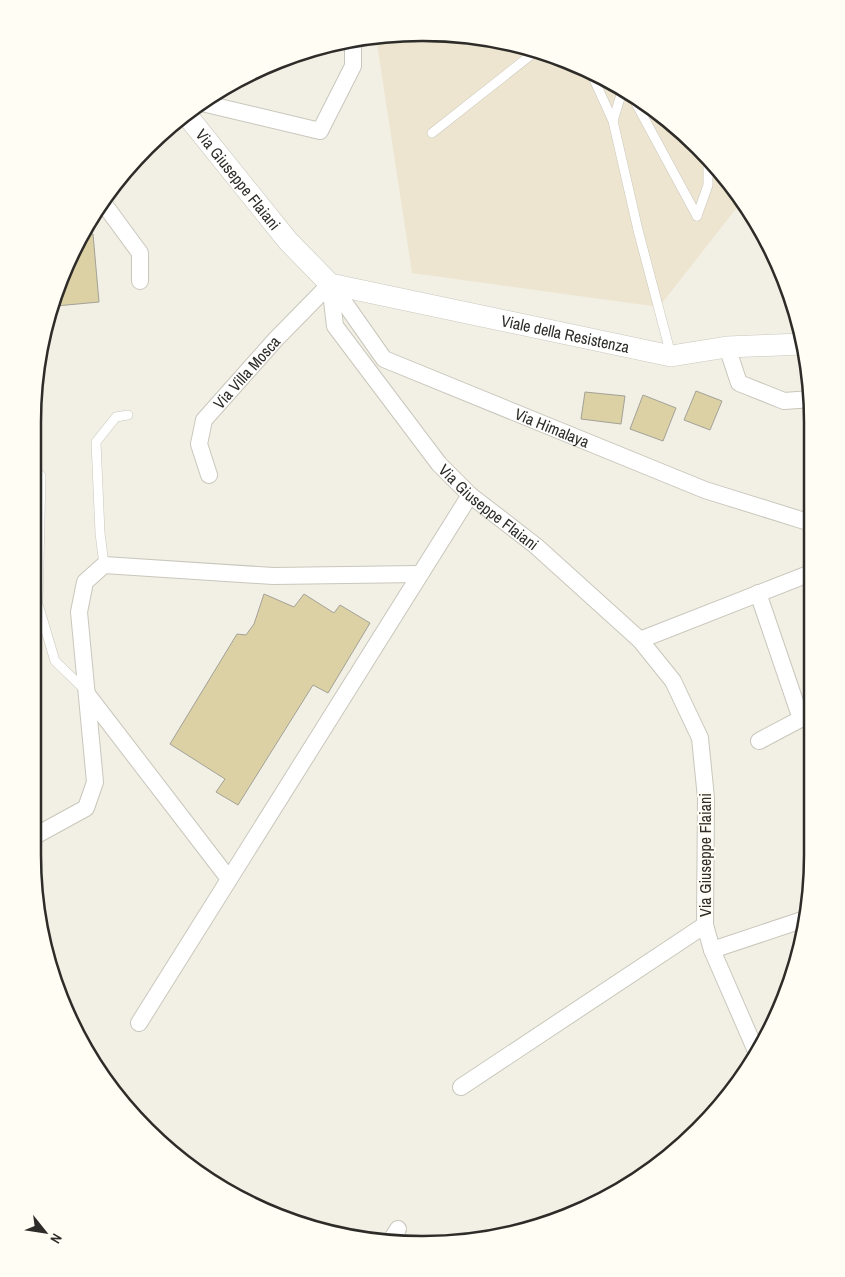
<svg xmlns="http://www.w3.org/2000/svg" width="845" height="1277" viewBox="0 0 845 1277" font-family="'Archivo Narrow',sans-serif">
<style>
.medical{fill:#ede5cf}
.building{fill:#dcd1a5;stroke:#a3a197}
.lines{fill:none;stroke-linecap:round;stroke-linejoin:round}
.service-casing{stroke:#c9c7bc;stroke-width:10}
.minor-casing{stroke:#c9c7bc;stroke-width:18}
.tertiary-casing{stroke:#c9c7bc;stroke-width:22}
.service{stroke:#fff;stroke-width:9}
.minor{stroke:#fff;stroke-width:16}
.tertiary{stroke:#fff;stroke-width:21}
.labels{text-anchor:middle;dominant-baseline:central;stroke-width:4;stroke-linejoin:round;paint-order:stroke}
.street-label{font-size:16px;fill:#2d2c28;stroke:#fffdf4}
.rim{fill:none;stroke:#2d2c28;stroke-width:2.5}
</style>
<rect width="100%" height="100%" fill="#f2efe5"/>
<!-- medical -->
<polygon class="medical" points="397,33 474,36 548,53 618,85 680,129 732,185 742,201 659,307 412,273 376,37"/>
<!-- building -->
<g class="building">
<polygon points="93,234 99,302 56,306 73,250 82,236"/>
<polygon points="696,391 722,401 710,430 684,420"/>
<polygon points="585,392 625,396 621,424 581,419"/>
<polygon points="643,395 676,408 663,441 630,429"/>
<polygon points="264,594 294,607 304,594 334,613 340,605 370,623 328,693 313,685 238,805 216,792 225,779 170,744 237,634 246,635 254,624"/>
</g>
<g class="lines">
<!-- service casing -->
<g class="service-casing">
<g id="service">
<polyline points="591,73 613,121 638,230 671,355"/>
<polyline points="631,94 697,216"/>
<polyline points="613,121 623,88"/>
<polyline points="432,133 536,51"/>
<polyline points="697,216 708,185 708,160"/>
<polyline points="35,470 41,476 38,604 55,661 85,690"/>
<polyline points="104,565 100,533 96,442 116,417 128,415"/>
</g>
</g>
<!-- minor casing -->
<g class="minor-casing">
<g id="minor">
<polyline points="202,103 320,131 353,66 353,41"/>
<polyline points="104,204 140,253 140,281"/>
<path id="s1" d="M330,284L335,326L439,464L470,495L536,546L640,640L673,681L700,738L706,798L705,925L712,950L756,1051"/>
<path id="s2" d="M332,285L384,359L705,490L811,523"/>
<polyline points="727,347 739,383 784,401 812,399"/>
<path id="s3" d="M209,475L199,444L204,420L276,339L330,284"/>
<polyline points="758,593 801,719"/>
<polyline points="640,640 811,573"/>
<polyline points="87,694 229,879"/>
<polyline points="759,741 810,714"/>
<polyline points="33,837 86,808 95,782 79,612 85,582 104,565 273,576 419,574"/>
<polyline points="712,950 805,919"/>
<polyline points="139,1023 470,495"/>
<polyline points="461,1087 705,925"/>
<polyline points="390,1242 398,1229"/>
</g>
</g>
<!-- tertiary casing -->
<g class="tertiary-casing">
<g id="tertiary">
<path id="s4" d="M185,113L288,241L330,284L671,356L727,347L803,344"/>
</g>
</g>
<!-- service -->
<use href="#service" class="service"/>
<!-- minor -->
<use href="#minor" class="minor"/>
<!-- tertiary -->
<use href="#tertiary" class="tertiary"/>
</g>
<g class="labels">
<!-- street labels -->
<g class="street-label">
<text stroke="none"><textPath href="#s4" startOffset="85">Via Giuseppe Flaiani</textPath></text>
<text stroke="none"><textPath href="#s4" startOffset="465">Viale della Resistenza</textPath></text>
<text stroke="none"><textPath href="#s3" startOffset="121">Via Villa Mosca</textPath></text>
<text stroke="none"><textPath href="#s2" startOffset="272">Via Himalaya</textPath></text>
<text stroke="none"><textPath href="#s1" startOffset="281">Via Giuseppe Flaiani</textPath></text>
<text transform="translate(705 855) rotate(-90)">Via Giuseppe Flaiani</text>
</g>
</g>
<!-- crop -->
<path d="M0 0H845V1277H0ZM422 41H423A381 381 0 0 1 804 422V855A381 381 0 0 1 423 1236H422A381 381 0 0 1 41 855V422A381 381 0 0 1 422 41Z" fill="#fffdf4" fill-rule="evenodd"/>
<path class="rim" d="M422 41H423A381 381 0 0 1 804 422V855A381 381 0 0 1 423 1236H422A381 381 0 0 1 41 855V422A381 381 0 0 1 422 41Z"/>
<!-- north arrow -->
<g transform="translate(45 1232) rotate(120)" stroke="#fffdf4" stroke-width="4" paint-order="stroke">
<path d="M0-4L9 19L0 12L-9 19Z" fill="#2d2c28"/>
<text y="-8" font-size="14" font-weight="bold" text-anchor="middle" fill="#2d2c28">N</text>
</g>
</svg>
